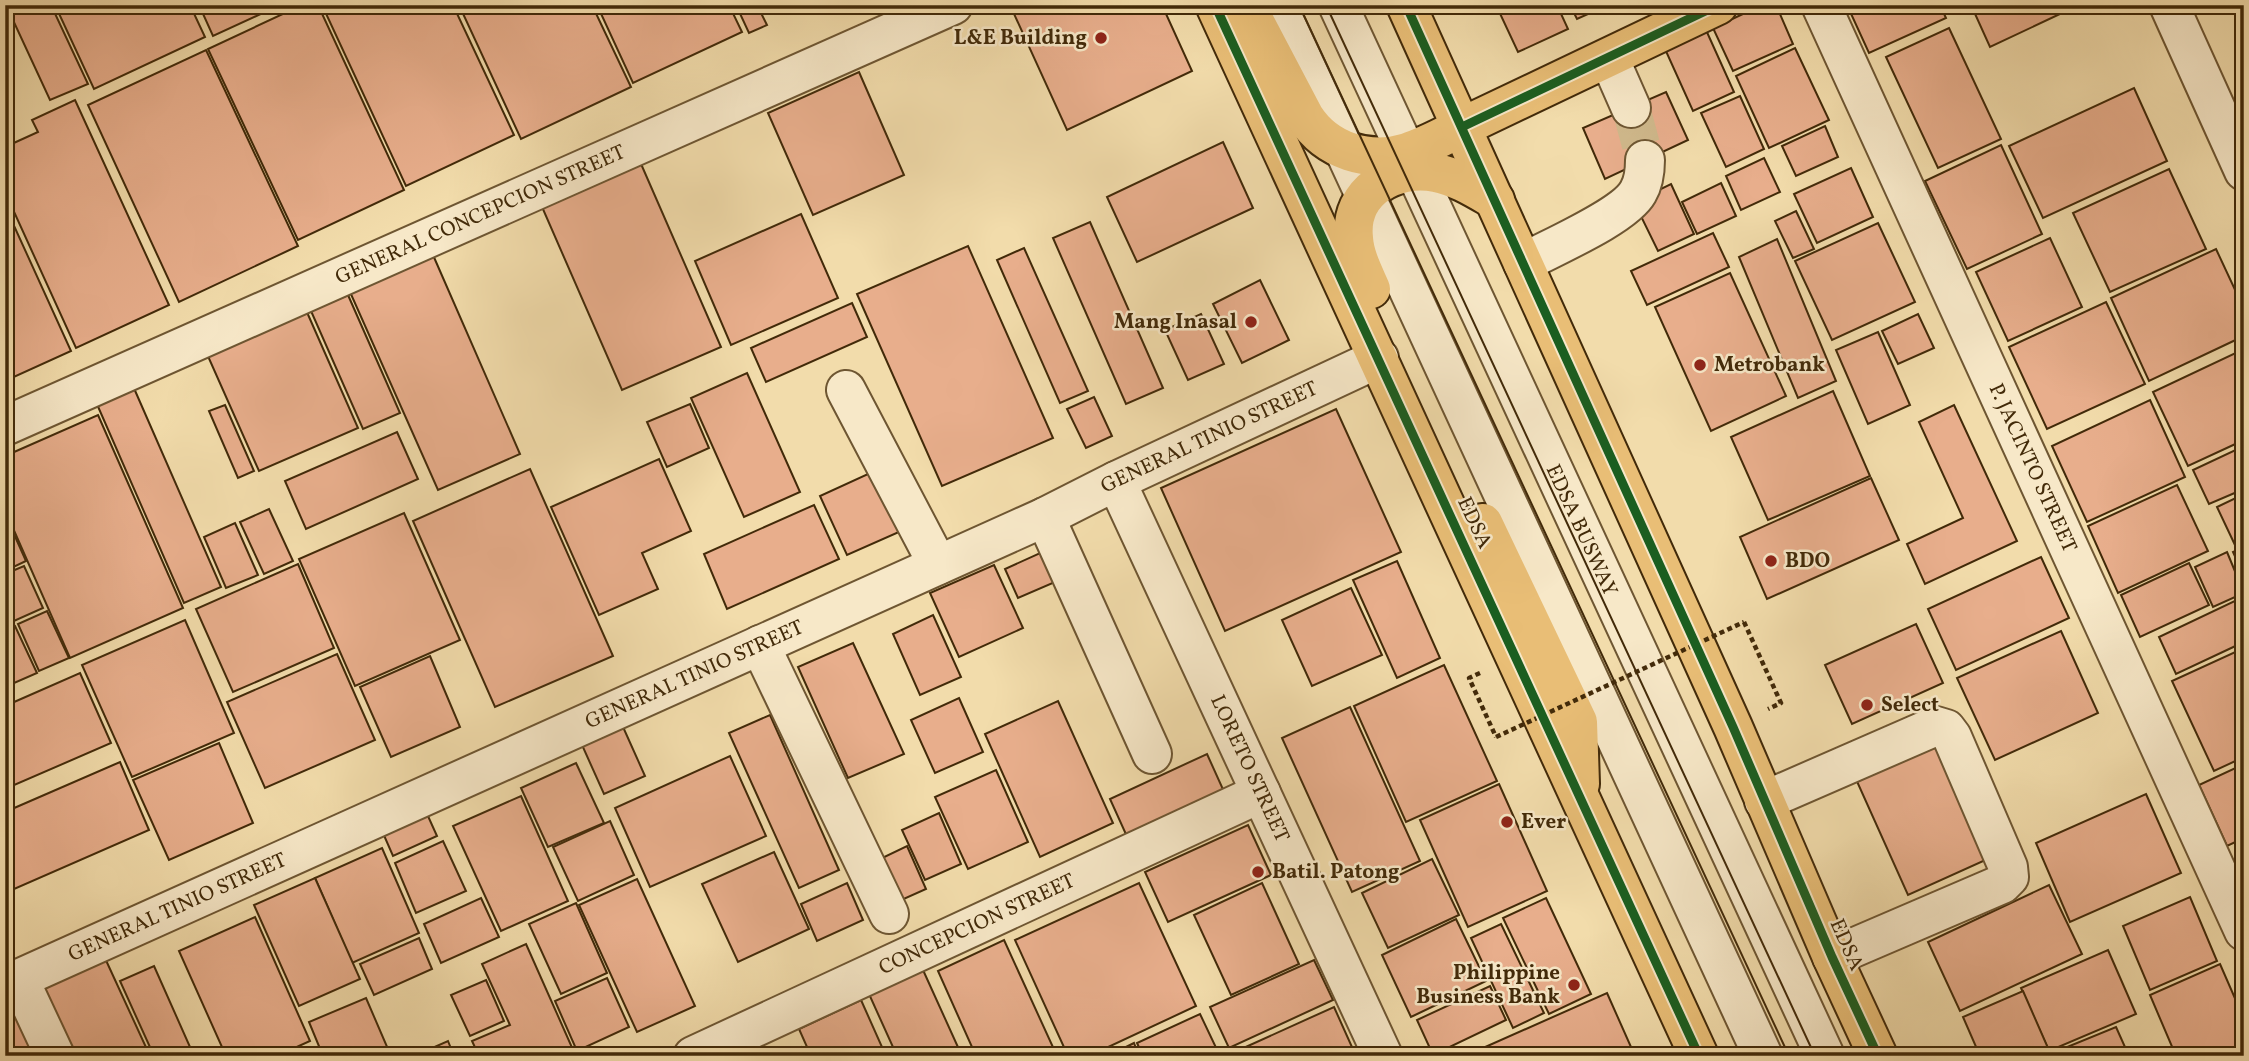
<svg xmlns="http://www.w3.org/2000/svg" width="2249" height="1061" viewBox="0 0 2249 1061" font-family="Vollkorn,serif">
<style>
.building{fill:#e8ae8c;stroke:#422a09;stroke-width:2}
.lines{fill:none;stroke-linecap:round;stroke-linejoin:round}
.minor-tunnel{stroke:#cfb88b;stroke-width:38;stroke-dasharray:38 19;stroke-linecap:butt}
.minor-casing{stroke:#6e5632;stroke-width:42}
.major-casing{stroke:#422a09;stroke-width:42}
.highway-casing{stroke:#422a09;stroke-width:42}
.path{stroke:#422a09;stroke-width:4.5;stroke-dasharray:5 3.5;stroke-linecap:butt}
.minor{stroke:#f7e8c8;stroke-width:38}
.major{stroke:#e9be76;stroke-width:38}
.highway{stroke:#e9be76;stroke-width:38}
.tram{stroke:#422a09;stroke-width:2}
.path-bridge{stroke:#422a09;stroke-width:4.5;stroke-dasharray:5 3.5;stroke-linecap:butt}
.cycleway-casing{stroke:#f7e8c8;stroke-width:13}
.cycleway{stroke:#1b5e20;stroke-width:9}
.poi-dot{fill:#8f2418;stroke:#f7e8c8;stroke-width:2.5}
.labels{text-anchor:middle;dominant-baseline:central;stroke-width:5;stroke-linejoin:round;paint-order:stroke}
.poi-label{font-size:21px;font-weight:bold;fill:#422a09;stroke:#f7e8c8;text-anchor:start}
.street-label{font-size:21px;fill:#422a09;stroke:#f7e8c8}
</style>
<rect width="100%" height="100%" fill="#f2dcab"/>
<filter id="stains"><feTurbulence type="fractalNoise" baseFrequency=".00286" numOctaves="4"/><feColorMatrix values="0 0 0 0 .2 0 0 0 0 .09 0 0 0 0 .02 0 0 0 .5 -.17"/></filter>
<radialGradient id="worn" r=".72"><stop offset=".6" stop-color="#630" stop-opacity="0"/><stop offset="1" stop-color="#630" stop-opacity=".3"/></radialGradient>
<!-- building -->
<g class="building">
<polygon points="6,5 51,5 88,84 50,100"/>
<polygon points="55,5 190,5 205,37 94,89"/>
<polygon points="199,5 280,5 213,36"/>
<polygon points="302,5 318,5 404,190 298,240 208,49"/>
<polygon points="322,5 453,5 514,135 406,186"/>
<polygon points="459,5 592,5 631,87 521,139"/>
<polygon points="597,5 729,5 742,32 633,83"/>
<polygon points="736,5 757,5 767,25 749,33"/>
<polygon points="1010,5 1162,5 1192,71 1067,130"/>
<polygon points="1496,5 1557,5 1568,29 1518,52"/>
<polygon points="1570,5 1608,5 1577,19"/>
<polygon points="1762,5 1776,5 1793,44 1733,71 1713,28"/>
<polygon points="1847,5 1940,5 1946,18 1869,53"/>
<polygon points="1971,5 2079,5 1990,47"/>
<polygon points="1949,28 2001,139 1938,168 1886,57"/>
<polygon points="1706,30 1734,92 1693,111 1665,49"/>
<polygon points="1795,48 1829,120 1769,148 1736,76"/>
<polygon points="206,50 298,246 179,302 88,105"/>
<polygon points="859,72 904,175 813,215 768,113"/>
<polygon points="2134,88 2167,161 2043,218 2009,146"/>
<polygon points="1666,92 1688,140 1605,179 1583,128"/>
<polygon points="1740,96 1764,149 1726,167 1701,113"/>
<polygon points="75,100 169,305 76,348 5,192 5,147 38,132 32,120"/>
<polygon points="1825,126 1838,157 1796,176 1782,146"/>
<polygon points="1223,142 1253,208 1137,262 1107,197"/>
<polygon points="2001,145 2042,234 1967,269 1925,181"/>
<polygon points="638,157 721,347 622,390 539,200"/>
<polygon points="1764,158 1780,192 1741,210 1726,176"/>
<polygon points="1851,168 1873,217 1817,243 1794,194"/>
<polygon points="2169,169 2206,249 2110,292 2073,213"/>
<polygon points="1721,183 1736,216 1697,234 1682,202"/>
<polygon points="1671,184 1694,234 1658,251 1634,202"/>
<polygon points="5,206 71,351 5,381"/>
<polygon points="1796,211 1814,249 1793,258 1775,221"/>
<polygon points="801,214 838,298 731,345 695,261"/>
<polygon points="1090,222 1163,388 1126,404 1053,238"/>
<polygon points="1878,223 1915,302 1832,340 1795,261"/>
<polygon points="1713,233 1729,267 1647,305 1631,271"/>
<polygon points="2050,238 2082,307 2008,341 1976,272"/>
<polygon points="1777,239 1836,381 1798,398 1739,257"/>
<polygon points="968,246 1053,438 942,486 857,294"/>
<polygon points="1024,248 1088,391 1060,403 997,260"/>
<polygon points="2216,249 2244,309 2244,336 2149,381 2111,298"/>
<polygon points="433,255 520,454 438,490 350,292"/>
<polygon points="1730,273 1786,396 1711,431 1655,307"/>
<polygon points="1260,280 1289,340 1242,363 1213,304"/>
<polygon points="348,295 400,413 363,429 311,311"/>
<polygon points="2106,302 2145,384 2047,429 2009,347"/>
<polygon points="852,303 867,337 766,382 751,348"/>
<polygon points="306,310 358,428 259,471 207,354"/>
<polygon points="1201,314 1224,364 1188,380 1165,330"/>
<polygon points="1918,314 1934,348 1898,364 1882,331"/>
<polygon points="1878,332 1910,405 1868,424 1836,350"/>
<polygon points="2244,349 2244,440 2188,466 2153,392"/>
<polygon points="747,373 800,492 744,517 691,398"/>
<polygon points="133,386 221,587 184,603 96,402"/>
<polygon points="1833,391 1870,476 1768,520 1731,437"/>
<polygon points="1094,397 1112,436 1086,448 1067,409"/>
<polygon points="2150,400 2185,477 2087,522 2052,446"/>
<polygon points="690,404 709,448 667,467 647,422"/>
<polygon points="225,405 254,471 238,478 209,411"/>
<polygon points="1954,405 2017,541 1925,584 1907,544 1963,518 1919,422"/>
<polygon points="1336,409 1401,552 1225,631 1161,488"/>
<polygon points="98,415 183,608 70,658 5,510 5,456"/>
<polygon points="397,432 418,479 306,529 285,481"/>
<polygon points="2244,446 2244,489 2209,504 2193,470"/>
<polygon points="659,459 691,531 642,553 658,589 599,615 551,507"/>
<polygon points="881,468 908,528 847,555 820,496"/>
<polygon points="530,469 613,656 495,707 413,521"/>
<polygon points="1871,478 1899,540 1767,599 1740,537"/>
<polygon points="2177,485 2208,551 2118,593 2088,526"/>
<polygon points="2244,494 2244,540 2235,545 2217,507"/>
<polygon points="814,505 839,559 727,609 704,554"/>
<polygon points="269,509 293,561 264,574 240,522"/>
<polygon points="404,513 460,640 355,686 299,559"/>
<polygon points="5,514 26,561 5,571"/>
<polygon points="235,523 258,575 226,588 204,537"/>
<polygon points="2244,547 2244,576 2233,552"/>
<polygon points="1049,549 1062,579 1018,598 1005,569"/>
<polygon points="2227,552 2244,593 2213,607 2195,567"/>
<polygon points="2041,557 2069,618 1956,670 1928,609"/>
<polygon points="1397,561 1440,658 1397,678 1353,580"/>
<polygon points="2189,563 2209,605 2140,637 2121,595"/>
<polygon points="298,564 334,648 233,692 196,609"/>
<polygon points="994,565 1023,628 959,657 930,593"/>
<polygon points="24,566 43,608 5,625 5,574"/>
<polygon points="1351,588 1382,655 1312,686 1282,620"/>
<polygon points="2241,598 2244,604 2244,642 2176,674 2159,637"/>
<polygon points="47,611 69,658 39,671 18,624"/>
<polygon points="933,615 961,677 920,695 893,634"/>
<polygon points="185,620 234,733 132,777 82,665"/>
<polygon points="1916,624 1943,683 1852,724 1825,665"/>
<polygon points="15,626 37,673 5,687 5,630"/>
<polygon points="2061,631 2098,713 1995,760 1957,678"/>
<polygon points="853,643 904,754 848,778 798,667"/>
<polygon points="2244,648 2244,757 2214,771 2172,681"/>
<polygon points="337,654 375,740 265,788 227,702"/>
<polygon points="430,656 460,727 391,757 360,687"/>
<polygon points="1444,665 1497,781 1406,822 1354,706"/>
<polygon points="80,673 111,743 5,789 5,706"/>
<polygon points="959,698 983,752 935,773 911,720"/>
<polygon points="1058,701 1113,823 1040,857 985,734"/>
<polygon points="1350,707 1420,861 1352,892 1282,738"/>
<polygon points="770,715 839,870 799,888 729,733"/>
<polygon points="619,718 645,776 604,794 578,736"/>
<polygon points="1948,735 2001,853 1908,895 1855,777"/>
<polygon points="219,743 253,823 169,860 133,780"/>
<polygon points="1207,754 1226,796 1129,841 1110,799"/>
<polygon points="730,756 766,836 650,887 615,808"/>
<polygon points="120,762 149,830 5,893 5,812"/>
<polygon points="576,763 604,823 548,847 521,788"/>
<polygon points="2244,764 2244,838 2227,846 2199,785"/>
<polygon points="996,770 1028,842 968,869 935,797"/>
<polygon points="1499,784 1547,891 1468,927 1420,820"/>
<polygon points="2146,794 2181,873 2070,922 2036,843"/>
<polygon points="521,796 568,901 501,931 453,826"/>
<polygon points="423,805 437,836 393,856 379,824"/>
<polygon points="939,813 961,864 925,880 902,830"/>
<polygon points="610,821 634,875 578,901 553,847"/>
<polygon points="1248,825 1271,875 1168,922 1145,872"/>
<polygon points="443,841 466,891 416,913 395,863"/>
<polygon points="907,846 926,889 897,902 878,860"/>
<polygon points="382,848 419,933 352,963 315,878"/>
<polygon points="774,852 809,929 738,962 702,884"/>
<polygon points="1432,859 1459,915 1388,948 1362,893"/>
<polygon points="315,878 360,979 299,1006 254,905"/>
<polygon points="637,879 695,1006 637,1032 579,905"/>
<polygon points="847,883 863,920 817,941 801,904"/>
<polygon points="1139,883 1196,1006 1089,1056 1068,1056 1015,940"/>
<polygon points="1262,883 1299,964 1231,995 1194,915"/>
<polygon points="2049,885 2082,954 1960,1011 1928,942"/>
<polygon points="2190,897 2217,961 2150,990 2123,926"/>
<polygon points="481,898 499,937 441,963 424,924"/>
<polygon points="1546,898 1591,994 1549,1014 1503,918"/>
<polygon points="576,903 607,973 561,994 529,924"/>
<polygon points="255,917 310,1041 277,1056 226,1056 179,951"/>
<polygon points="1456,919 1486,981 1411,1017 1382,955"/>
<polygon points="1501,924 1544,1013 1513,1028 1471,938"/>
<polygon points="419,938 432,969 374,995 360,964"/>
<polygon points="1004,940 1057,1056 976,1056 938,971"/>
<polygon points="526,944 574,1052 565,1056 479,1056 472,1041 510,1025 482,964"/>
<polygon points="2108,950 2136,1014 2049,1051 2021,988"/>
<polygon points="104,956 150,1056 67,1056 36,988"/>
<polygon points="1314,960 1333,1000 1229,1048 1210,1007"/>
<polygon points="2220,964 2244,1019 2244,1046 2220,1056 2176,1056 2150,995"/>
<polygon points="154,966 194,1056 154,1056 120,981"/>
<polygon points="923,970 962,1056 897,1056 869,994"/>
<polygon points="607,978 629,1027 577,1051 555,1001"/>
<polygon points="486,980 504,1021 470,1036 451,995"/>
<polygon points="1490,986 1506,1020 1433,1055 1417,1020"/>
<polygon points="2023,991 2048,1048 2030,1056 1980,1056 1963,1017"/>
<polygon points="1607,993 1635,1056 1465,1056"/>
<polygon points="366,998 391,1056 323,1056 309,1022"/>
<polygon points="861,1000 886,1056 811,1056 799,1029"/>
<polygon points="14,1001 40,1056 5,1056 5,1005"/>
<polygon points="1334,1007 1356,1056 1228,1055"/>
<polygon points="1200,1014 1220,1056 1143,1056 1137,1043"/>
<polygon points="2116,1027 2129,1056 2051,1056 2050,1054"/>
<polygon points="448,1041 454,1056 414,1056"/>
<polygon points="1134,1043 1139,1056 1108,1056"/>
<polygon points="801,1047 805,1056 783,1056"/>
</g>
<g class="lines">
<!-- minor-tunnel -->
<polyline class="minor-tunnel" points="1631,108 1645,160"/>
<!-- minor casing -->
<g class="minor-casing">
<g id="minor">
<polyline points="1277,5 1763,1056"/>
<path id="s1" d="M1338,5L1825,1056"/>
<path id="s2" d="M1821,5L2244,931"/>
<polyline points="2169,5 2244,171"/>
<polyline points="1609,58 1631,108"/>
<path d="M1523,263C1550,248 1624,217 1638,192C1644,182 1645,171 1645,160"/>
<polyline points="846,390 938,565"/>
<path id="s3" d="M5,426L953,5"/>
<path id="s4" d="M1116,481L1383,1056"/>
<polyline points="1045,517 1152,754"/>
<polyline points="760,645 889,914"/>
<polyline points="1764,801 1936,726 1946,729 1952,737 2008,867 2009,877 2002,884 1832,957"/>
<polyline points="19,979 55,1056"/>
<path id="s5" d="M5,985L1045,517L1116,481L1379,358"/>
<path id="s6" d="M693,1056L1261,793"/>
</g>
</g>
<!-- major casing -->
<g class="major-casing">
<polyline id="major" points="1462,127 1718,5"/>
</g>
<!-- highway casing -->
<g class="highway-casing">
<g id="highway">
<polyline points="1215,5 1699,1056"/>
<path d="M1246,5L1305,117C1327,151 1369,164 1407,152C1426,146 1444,136 1462,127"/>
<polyline points="1406,5 1733,727 1832,957 1878,1056"/>
<path d="M1371,289C1364,273 1355,256 1354,238C1349,191 1394,165 1436,173C1457,177 1476,189 1495,200"/>
<polyline points="1483,523 1578,722 1580,784"/>
</g>
</g>
<!-- path -->
<g class="path">
<polyline points="1744,622 1781,703 1768,709"/>
<polyline points="1480,673 1469,678 1496,737"/>
</g>
<!-- minor -->
<use href="#minor" class="minor"/>
<!-- major -->
<use href="#major" class="major"/>
<!-- highway -->
<use href="#highway" class="highway"/>
<!-- tram -->
<g class="tram">
<polyline points="1299,5 1789,1056"/>
<polyline points="1326,5 1815,1056"/>
</g>
<!-- path-bridge -->
<polyline class="path-bridge" points="1496,737 1744,622"/>
<!-- cycleway casing -->
<g class="cycleway-casing">
<g id="cycleway">
<polyline points="1215,5 1699,1056"/>
<polyline points="1406,5 1733,727 1832,957 1878,1056"/>
<polyline points="1462,127 1718,5"/>
</g>
</g>
<!-- cycleway -->
<use href="#cycleway" class="cycleway"/>
</g>
<!-- markers -->
<g class="poi-dot">
<circle cx="1101" cy="38" r="7"/>
<circle cx="1251" cy="322" r="7"/>
<circle cx="1700" cy="365" r="7"/>
<circle cx="1771" cy="561" r="7"/>
<circle cx="1867" cy="705" r="7"/>
<circle cx="1507" cy="822" r="7"/>
<circle cx="1258" cy="872" r="7"/>
<circle cx="1574" cy="985" r="7"/>
</g>
<g class="labels">
<!-- poi labels -->
<g class="poi-label">
<text x="1087" y="38" text-anchor="end">L&amp;E Building</text>
<text x="1237" y="322" text-anchor="end">Mang Inasal</text>
<text x="1714" y="365">Metrobank</text>
<text x="1785" y="561">BDO</text>
<text x="1881" y="705">Select</text>
<text x="1521" y="822">Ever</text>
<text x="1272" y="872">Batil. Patong</text>
<text x="1560" y="973" text-anchor="end">Philippine<tspan x="1560" dy="24">Business Bank</tspan></text>
</g>
<!-- street labels -->
<g class="street-label">
<text stroke="none"><textPath href="#s3" startOffset="520">GENERAL CONCEPCION STREET</textPath></text>
<text stroke="none"><textPath href="#s5" startOffset="1323">GENERAL TINIO STREET</textPath></text>
<text stroke="none"><textPath href="#s2" startOffset="509">P. JACINTO STREET</textPath></text>
<text transform="translate(1474 523) rotate(65)">EDSA</text>
<text stroke="none"><textPath href="#s1" startOffset="579">EDSA BUSWAY</textPath></text>
<text stroke="none"><textPath href="#s5" startOffset="756">GENERAL TINIO STREET</textPath></text>
<text stroke="none"><textPath href="#s4" startOffset="317">LORETO STREET</textPath></text>
<text stroke="none"><textPath href="#s5" startOffset="189">GENERAL TINIO STREET</textPath></text>
<text stroke="none"><textPath href="#s6" startOffset="313">CONCEPCION STREET</textPath></text>
<text transform="translate(1846 945) rotate(66)">EDSA</text>
</g>
</g>
<!-- margin -->
<rect width="2249" height="1061" fill="none" stroke="#f2dcab" stroke-width="28"/>
<rect x="7" y="7" width="2235" height="1047" fill="none" stroke="#422a09" stroke-width="3.5"/>
<rect x="14" y="14" width="2221" height="1033" fill="none" stroke="#422a09" stroke-width="2"/>
<rect width="100%" height="100%" filter="url(#stains)"/>
<rect width="100%" height="100%" fill="url(#worn)"/>
</svg>
